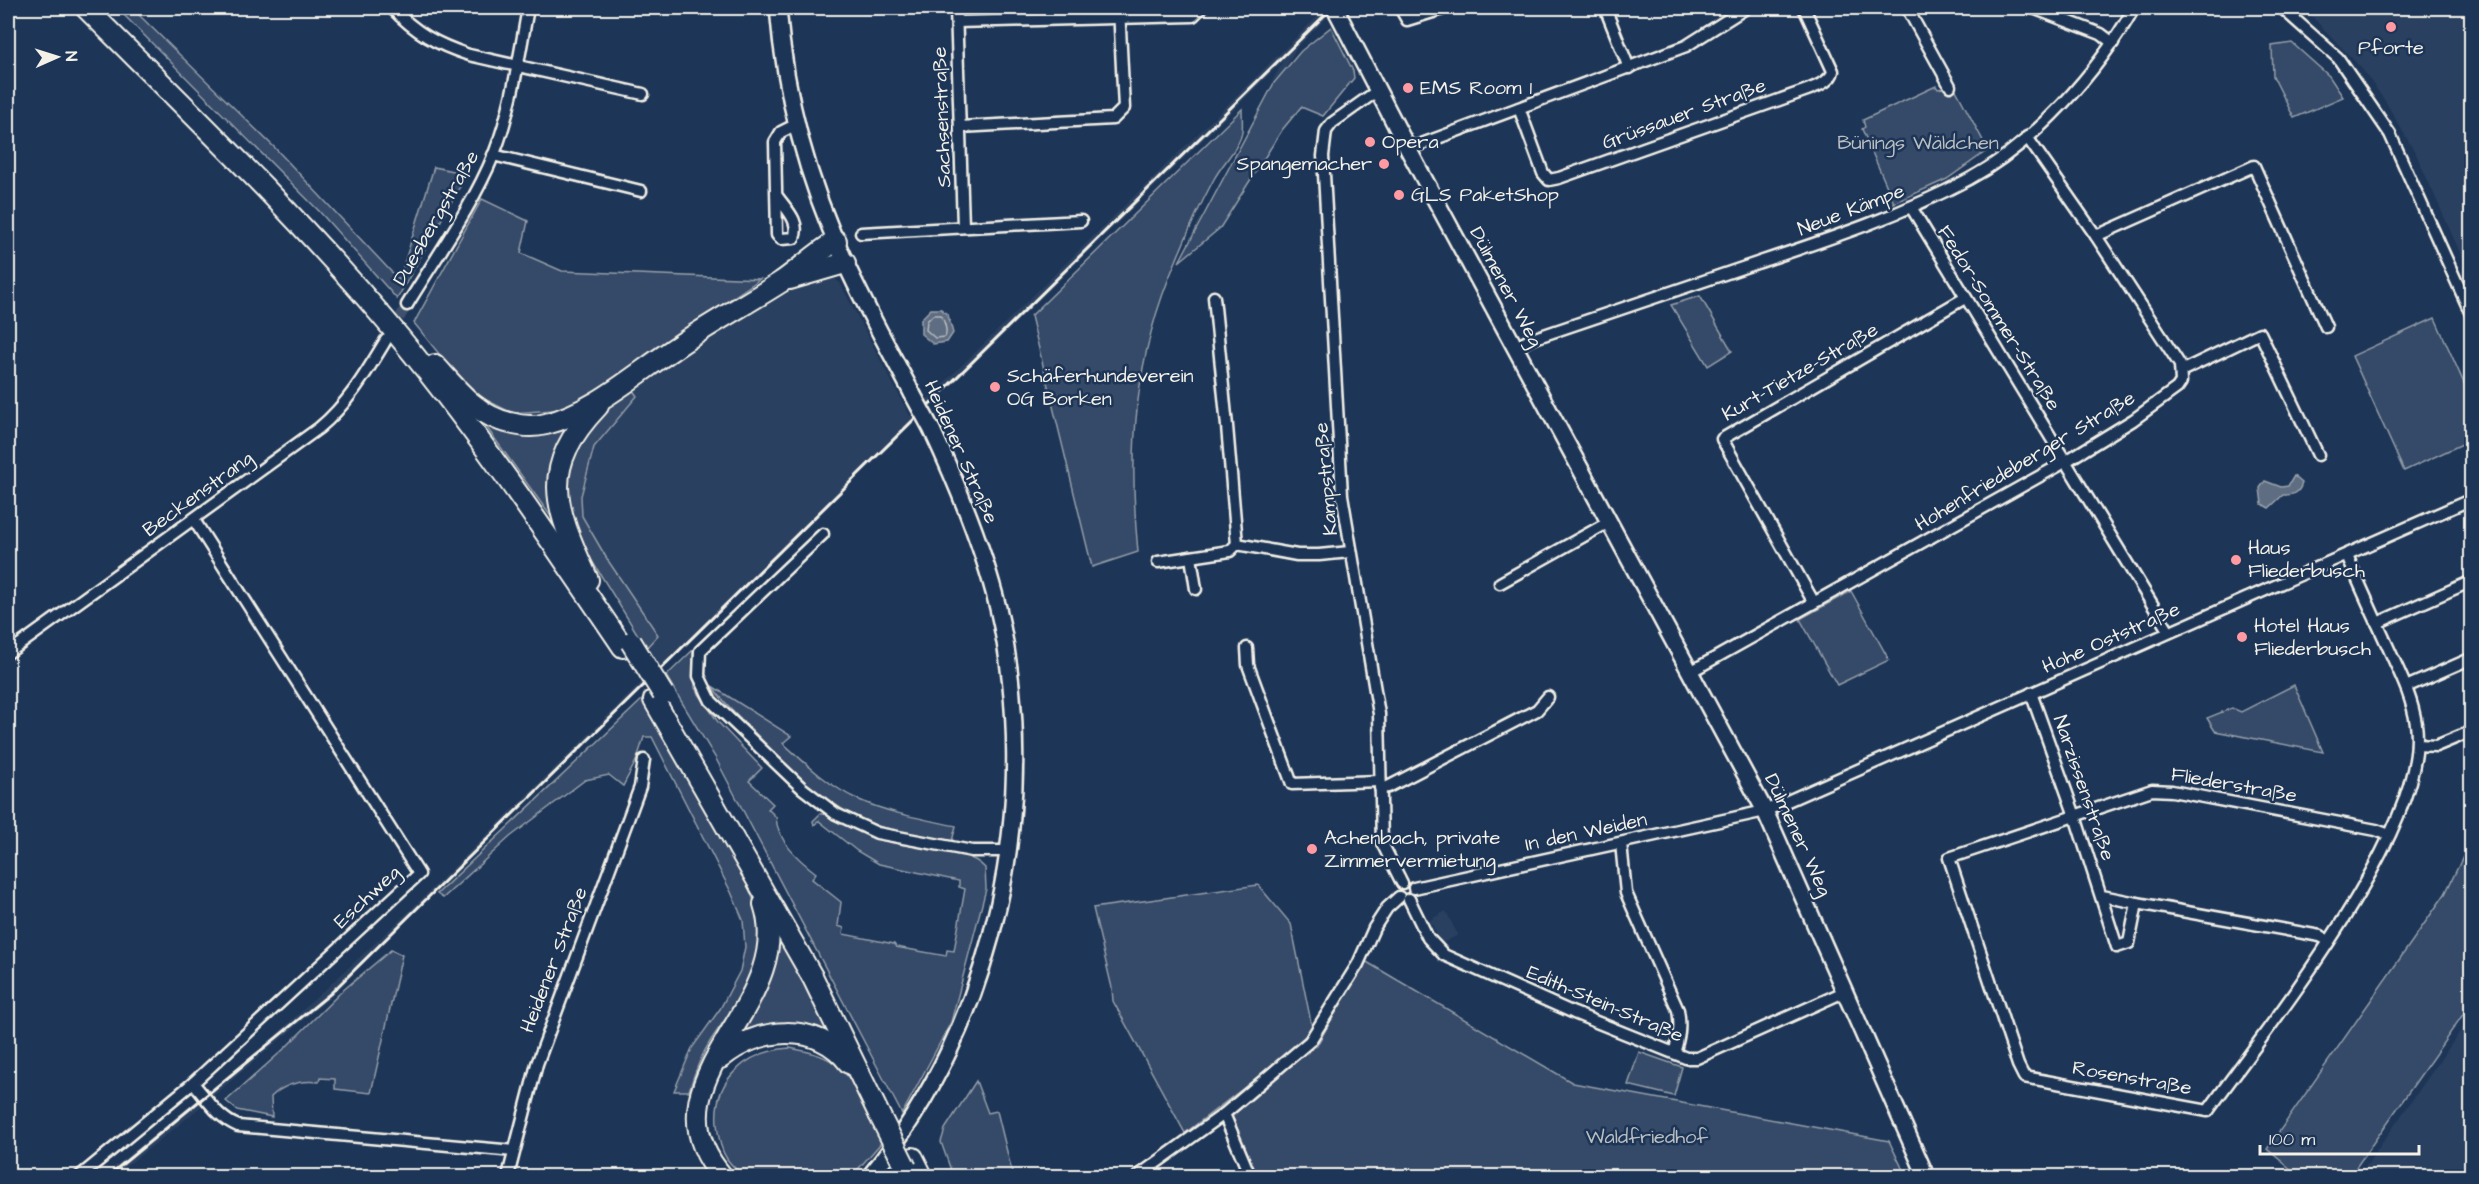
<svg xmlns="http://www.w3.org/2000/svg" width="2479" height="1184" viewBox="0 0 2479 1184" font-family="'Architects Daughter',sans-serif">
<style>
.built{fill:#2a4060}
.green{fill:#354a67;stroke:#949ea8;stroke-width:1.5}
.water{fill:#5e6d82;stroke:#9aa2ab;stroke-width:1.5}
.lines{fill:none;stroke-linecap:round;stroke-linejoin:round}
.shore{stroke:#b8bcbf;stroke-width:1.5}
.street-tunnel{stroke:#3d516d;stroke-width:10;stroke-dasharray:10 5;stroke-linecap:butt}
.street-casing{stroke:#f4f1e8;stroke-width:15}
.secondary-casing{stroke:#f4f1e8;stroke-width:20}
.highway-casing{stroke:#f4f1e8;stroke-width:24}
.street{stroke:#1d3557;stroke-width:10}
.secondary{stroke:#1d3557;stroke-width:15}
.highway{stroke:#1d3557;stroke-width:20}
.rail{stroke:#f4f1e8;stroke-width:3}
.secondary-bridge-casing{stroke:#f4f1e8;stroke-width:20;stroke-linecap:butt}
.highway-bridge-casing{stroke:#f4f1e8;stroke-width:24;stroke-linecap:butt}
.secondary-bridge{stroke:#1d3557;stroke-width:15}
.highway-bridge{stroke:#1d3557;stroke-width:20}
.poi-dot{fill:#ff9aa2;stroke:#1d3557;stroke-width:2}
.labels{text-anchor:middle;dominant-baseline:central;stroke-width:5;stroke-linejoin:round;paint-order:stroke}
.poi-label{font-size:20px;fill:#f4f1e8;stroke:#1d3557;text-anchor:start}
.street-label{font-size:20px;fill:#f4f1e8;stroke:#1d3557}
.park-label{font-size:20px;fill:#bbbfc1;stroke:#1d3557}
</style>
<rect width="100%" height="100%" fill="#1d3557"/>
<filter id="ink" filterUnits="userSpaceOnUse"><feTurbulence type="fractalNoise" baseFrequency=".0167" numOctaves="2"/><feDisplacementMap in="SourceGraphic" scale="12" xChannelSelector="R" yChannelSelector="G"/><feConvolveMatrix kernelMatrix="1 2 1 2 8 2 1 2 1" color-interpolation-filters="sRGB"/></filter>
<g filter="url(#ink)">
<!-- built -->
<g class="built">
<polygon points="1326,8 1337,8 1297,47 1283,72 1271,83 1283,61 407,919 334,994 180,1124 114,1176 103,1176 265,1045 404,916 658,666 646,648 658,634 607,559 582,516 581,496 594,447 622,412 633,389 718,330 795,285 813,280 835,279 840,283 910,416"/>
<polygon points="2304,8 2471,8 2471,277 2416,154 2385,101 2362,69"/>
<polygon points="1446,911 1458,935 1441,944 1430,920"/>
<polygon points="2471,1016 2471,1176 2359,1176"/>
</g>
<!-- green -->
<g class="green">
<polygon points="117,8 131,8 137,13 275,148 399,280 434,167 467,174 397,299 319,211"/>
<polygon points="1331,27 1353,71 1354,78 1323,116 1301,107 1282,130 1220,228 1179,262 1274,83 1301,51"/>
<polygon points="2292,43 2329,76 2343,97 2294,118 2273,76 2272,46"/>
<polygon points="1936,86 1938,89 1943,88 1951,92 1956,90 1988,150 1947,179 1894,203 1862,129 1865,127 1863,120"/>
<path d="M1242,109C1242,116 1243,125 1242,132C1239,148 1222,164 1214,179C1200,205 1187,234 1176,261C1134,357 1128,450 1138,552L1092,567L1031,316Z"/>
<polygon points="482,199 528,221 521,253 562,271 760,279 567,409 512,413 469,391 414,323"/>
<polygon points="1700,296 1732,351 1708,366 1671,305"/>
<polygon points="2435,318 2471,399 2471,440 2404,471 2352,356"/>
<polygon points="632,389 637,396 594,447 581,496 582,516 607,559 658,635 646,648 574,532 564,485 574,446 607,408"/>
<polygon points="482,421 571,421 556,516 552,518"/>
<polygon points="1851,591 1889,660 1837,685 1800,619"/>
<path d="M693,650L695,688L718,722L762,768L749,781L773,804L768,809L776,817C777,841 799,860 816,873L812,879L841,902L838,926L844,928L843,934L894,944L896,947L946,956L947,950L954,951L965,889L959,887V881L879,864L857,851L819,821L814,825L813,821L820,814H826C847,825 868,835 891,842C916,850 969,848 985,868L986,889L951,1022L902,1114L715,757L666,676Z"/>
<polygon points="2294,685 2323,752 2215,731 2207,718 2232,708 2241,712"/>
<path d="M712,686L791,736L783,743C806,764 829,786 857,799C888,813 923,819 956,826L952,841C926,837 900,833 875,825C829,808 792,772 759,737C743,720 725,705 712,686Z"/>
<path d="M644,698L741,866C745,884 756,901 760,919C768,968 736,1002 711,1040C701,1056 694,1074 689,1091H674L692,1048L720,1009L740,971L745,947L743,920L731,892L652,737H644L637,759L623,786L609,775L585,780L510,837L443,898L437,894Z"/>
<polygon points="2471,840 2471,1003 2350,1176 2299,1176 2267,1149 2445,894"/>
<polygon points="1258,885 1291,924 1312,1027 1296,1048 1185,1133 1113,1001 1112,988 1093,908"/>
<path d="M777,933L836,1038L729,1044C756,1004 776,983 777,933Z"/>
<path d="M391,950L402,955L371,1093L335,1089V1079L320,1078L319,1082C301,1080 284,1084 271,1097L272,1117L237,1110L226,1101L285,1048L341,992Z"/>
<polygon points="1365,961 1573,1083 1889,1141 1906,1176 1255,1176 1229,1114 1317,1045"/>
<path d="M790,1048C805,1051 822,1054 834,1063C857,1081 872,1116 881,1143L852,1176H743C738,1171 731,1165 727,1159C721,1150 718,1135 717,1124C713,1078 748,1051 790,1048Z"/>
<polygon points="1639,1052 1682,1067 1674,1096 1628,1085"/>
<polygon points="976,1081 988,1113 997,1111 1013,1176 953,1176 941,1142 945,1129"/>
</g>
<!-- water -->
<g class="water">
<polygon points="931,309 941,309 948,315 953,333 947,342 933,344 921,334 921,319"/>
<path d="M2294,476L2302,483C2299,494 2293,495 2283,495L2269,508L2262,504L2260,488L2265,481L2281,487L2288,486Z"/>
</g>
<g class="lines">
<!-- shore -->
<path class="shore" d="M933,315H940C944,319 948,331 945,337L935,338L926,330L927,321Z"/>
<!-- street-tunnel -->
<polyline class="street-tunnel" points="392,331 407,305"/>
<!-- street casing -->
<g class="street-casing">
<g id="street">
<path d="M392,8C416,33 436,44 469,55L643,94"/>
<polyline points="956,8 963,226"/>
<polyline points="1400,8 1407,20 1446,8"/>
<polyline points="1605,8 1629,68"/>
<polyline points="1907,8 1950,86"/>
<polyline points="2033,8 2101,34 2113,43"/>
<polyline points="2282,8 2338,58 2390,134 2472,316"/>
<polyline points="957,22 1193,16 1201,8"/>
<polyline points="1377,91 1332,123 1326,131 1323,156 1342,495 1379,714 1382,843 1402,883"/>
<path d="M1519,108L1543,173L1549,180L1559,178L1810,89C1819,85 1831,81 1833,71L1804,8"/>
<polyline points="960,127 1113,119 1124,108 1119,8"/>
<polyline points="1408,149 1686,46 1746,8"/>
<polyline points="493,155 641,191"/>
<path d="M777,196C786,209 801,222 794,238L781,239L777,235L775,142L781,132L797,124"/>
<polyline points="1911,207 2169,632"/>
<polyline points="861,233 1081,221"/>
<polyline points="2096,236 2254,166 2326,327"/>
<polyline points="1214,297 1227,426 1237,544 1297,555 1319,555 1350,552"/>
<path d="M407,305C436,257 473,206 494,154C512,108 519,57 528,8"/>
<path d="M1516,348L1529,340C1605,315 1681,289 1757,263C1829,239 1902,215 1969,179C2034,144 2098,72 2134,8"/>
<polyline points="2181,371 2260,333 2318,455"/>
<polyline points="823,534 700,651 699,676 711,701 802,788 836,814 877,833 972,851 1008,851"/>
<path d="M2347,555C2360,586 2374,616 2388,647C2399,672 2412,696 2416,724C2431,826 2268,1027 2208,1111L2024,1077L2018,1065L1949,858L2152,790L2172,791L2376,830L2389,835"/>
<polyline points="1191,557 1196,589"/>
<polyline points="1158,562 1230,551 1237,544"/>
<polyline points="1500,583 1609,522"/>
<polyline points="1813,601 1722,439 1965,298"/>
<polyline points="2377,623 2472,581"/>
<polyline points="1247,648 1248,665 1292,784 1380,781"/>
<path d="M8,653L319,428C348,404 366,373 386,340"/>
<polyline points="1690,672 2058,466 2133,420 2177,388 2181,382 2180,365 2096,236 2027,137"/>
<polyline points="2406,687 2472,658"/>
<polyline points="2031,693 2075,816 2117,947 2129,943 2137,903 2102,896"/>
<polyline points="2417,745 2436,746 2472,731"/>
<polyline points="1380,788 1388,787 1537,710 1548,697"/>
<path d="M1621,843L1626,893L1678,1010C1681,1026 1679,1038 1674,1053"/>
<polyline points="1414,888 1765,811 2472,499"/>
<polyline points="1409,899 1428,938 1444,955 1574,1013 1686,1058 1697,1058 1846,991"/>
<polyline points="2137,903 2320,936 2329,941"/>
<path d="M193,1083C207,1099 218,1118 238,1126L514,1151"/>
<polyline points="1224,1114 1250,1176"/>
<polyline points="80,1176 193,1083 419,874 194,520"/>
<polyline points="508,1176 537,1064 640,787 644,760"/>
<polyline points="1138,1176 1224,1114 1310,1041 1358,964 1374,928 1387,908 1399,897"/>
</g>
</g>
<!-- secondary casing -->
<g class="secondary-casing">
<g id="secondary">
<path d="M778,8C785,96 808,183 846,264C866,308 890,351 913,395"/>
<polyline points="1335,8 1408,149 1765,811 1926,1176"/>
<path d="M870,1176C996,1023 1043,801 998,608C983,546 959,488 932,430"/>
</g>
</g>
<!-- highway casing -->
<g class="highway-casing">
<g id="highway">
<path d="M86,8C188,110 293,211 386,321C473,424 548,536 623,647"/>
<polyline points="790,279 845,263"/>
<path d="M435,365C456,388 478,417 510,423C521,426 535,427 546,424C593,412 633,376 672,350C707,325 745,305 781,282C800,269 816,253 836,241"/>
<path d="M588,580C556,508 537,470 598,406"/>
<polyline points="654,700 813,978 879,1114"/>
<path d="M721,1058C757,1027 817,1021 849,1063"/>
<polyline points="913,1158 922,1176"/>
<path d="M722,1176C639,1080 798,1007 764,904"/>
</g>
</g>
<!-- street -->
<use href="#street" class="street"/>
<!-- secondary -->
<use href="#secondary" class="secondary"/>
<!-- highway -->
<use href="#highway" class="highway"/>
<!-- rail -->
<polyline class="rail" points="108,1176 331,993 1332,8"/>
<!-- secondary-bridge casing -->
<g class="secondary-bridge-casing">
<polyline id="secondary-bridge" points="913,395 932,430"/>
</g>
<!-- highway-bridge casing -->
<g class="highway-bridge-casing">
<g id="highway-bridge">
<polyline points="631,642 663,694"/>
<polyline points="879,1114 906,1168"/>
</g>
</g>
<!-- secondary-bridge -->
<use href="#secondary-bridge" class="secondary-bridge"/>
<!-- highway-bridge -->
<use href="#highway-bridge" class="highway-bridge"/>
</g>
</g>
<!-- markers -->
<g class="poi-dot">
<circle cx="2391" cy="27" r="6"/>
<circle cx="1408" cy="88" r="6"/>
<circle cx="1370" cy="142" r="6"/>
<circle cx="1384" cy="164" r="6"/>
<circle cx="1399" cy="195" r="6"/>
<circle cx="995" cy="387" r="6"/>
<circle cx="2236" cy="560" r="6"/>
<circle cx="2242" cy="637" r="6"/>
<circle cx="1312" cy="849" r="6"/>
</g>
<g class="labels">
<!-- poi labels -->
<g class="poi-label">
<text x="2391" y="48" text-anchor="middle">Pforte</text>
<text x="1420" y="88">EMS Room 1</text>
<text x="1382" y="142">Opera</text>
<text x="1372" y="164" text-anchor="end">Spangemacher</text>
<text x="1411" y="195">GLS PaketShop</text>
<text x="1007" y="376">Schäferhundeverein<tspan x="1007" dy="23">OG Borken</tspan></text>
<text x="2248" y="548">Haus<tspan x="2248" dy="23">Fliederbusch</tspan></text>
<text x="2254" y="626">Hotel Haus<tspan x="2254" dy="23">Fliederbusch</tspan></text>
<text x="1324" y="838">Achenbach, private<tspan x="1324" dy="23">Zimmervermietung</tspan></text>
</g>
<!-- street labels -->
<g class="street-label">
<text transform="translate(1684 114) rotate(-20)">Grüssauer Straße</text>
<text transform="translate(942 117) rotate(-92)">Sachsenstraße</text>
<text transform="translate(1851 210) rotate(-21)">Neue Kämpe</text>
<text transform="translate(436 218) rotate(-60)">Duesbergstraße</text>
<text transform="translate(1506 287) rotate(62)">Dülmener Weg</text>
<text transform="translate(1999 318) rotate(58)">Fedor-Sommer-Straße</text>
<text transform="translate(1800 372) rotate(-30)">Kurt-Tietze-Straße</text>
<text transform="translate(961 452) rotate(66)">Heidener Straße</text>
<text transform="translate(2025 461) rotate(-31)">Hohenfriedeberger Straße</text>
<text transform="translate(1326 479) rotate(-95)">Kampstraße</text>
<text transform="translate(198 494) rotate(-36)">Beckenstrang</text>
<text transform="translate(2111 638) rotate(-24)">Hohe Oststraße</text>
<text transform="translate(2234 785) rotate(10)">Fliederstraße</text>
<text transform="translate(2084 788) rotate(71)">Narzissenstraße</text>
<text transform="translate(1586 832) rotate(-12)">In den Weiden</text>
<text transform="translate(1798 835) rotate(65)">Dülmener Weg</text>
<text transform="translate(367 897) rotate(-43)">Eschweg</text>
<text transform="translate(554 960) rotate(-69)">Heidener Straße</text>
<text transform="translate(1605 1004) rotate(23)">Edith-Stein-Straße</text>
<text transform="translate(2132 1078) rotate(10)">Rosenstraße</text>
</g>
<!-- park labels -->
<g class="park-label">
<text x="1918" y="143">Bünings Wäldchen</text>
<text x="1647" y="1137">Waldfriedhof</text>
</g>
</g>
<!-- margin -->
<rect width="2479" height="1184" fill="none" stroke="#1d3557" stroke-width="30"/>
<rect x="15" y="15" width="2449" height="1154" fill="none" stroke="#f4f1e8" stroke-width="2" filter="url(#ink)"/>
<!-- north arrow -->
<g transform="translate(57 57) rotate(87)" stroke="#1d3557" stroke-width="4.5" paint-order="stroke">
<path d="M0-4.5L10 22L0 15L-10 22Z" fill="#f4f1e8"/>
<text y="-9" font-size="16" font-weight="bold" text-anchor="middle" fill="#f4f1e8">N</text>
</g>
<!-- scale -->
<path d="M2260 1145v9h159v-9" fill="none" stroke="#f4f1e8" stroke-width="3"/>
<text x="2269" y="1145" font-size="18" fill="#f4f1e8" stroke="#1d3557" stroke-width="4.5" paint-order="stroke">100 m</text>
</svg>
